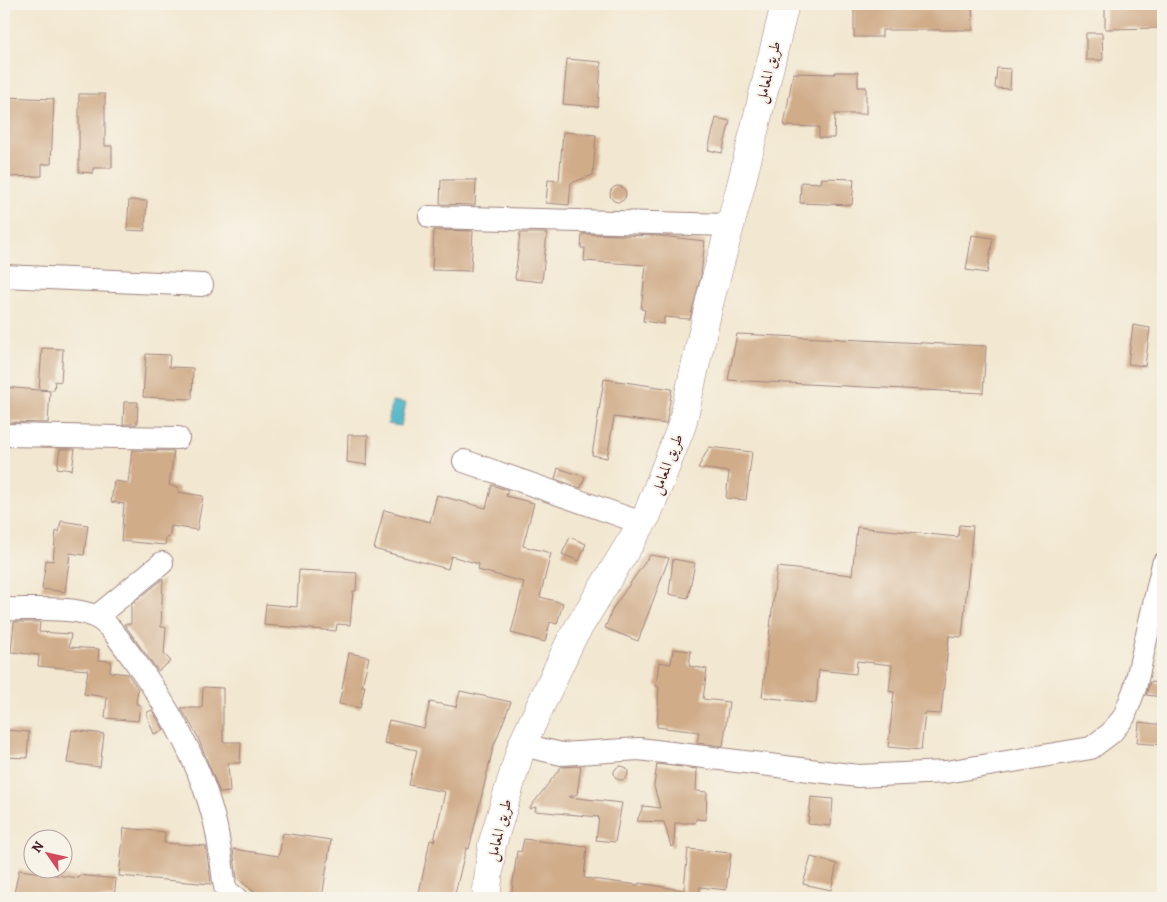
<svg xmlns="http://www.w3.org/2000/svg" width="1167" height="902" viewBox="0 0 1167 902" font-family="Alegreya,Amiri,serif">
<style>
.water{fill:#47b1c5;stroke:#486878}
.building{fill:#d0ac89}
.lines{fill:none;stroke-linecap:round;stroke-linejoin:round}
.minor-casing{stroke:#9e837e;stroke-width:24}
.major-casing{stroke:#9e837e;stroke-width:29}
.minor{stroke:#fff;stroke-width:22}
.major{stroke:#fff;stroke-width:28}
.labels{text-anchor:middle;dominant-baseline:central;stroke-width:4;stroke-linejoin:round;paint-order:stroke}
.street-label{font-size:15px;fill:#4a1f2b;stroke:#f7f3e8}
</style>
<rect width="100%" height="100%" fill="#f7f3e8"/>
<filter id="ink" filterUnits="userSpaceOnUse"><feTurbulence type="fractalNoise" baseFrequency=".02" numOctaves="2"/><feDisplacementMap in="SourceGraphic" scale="10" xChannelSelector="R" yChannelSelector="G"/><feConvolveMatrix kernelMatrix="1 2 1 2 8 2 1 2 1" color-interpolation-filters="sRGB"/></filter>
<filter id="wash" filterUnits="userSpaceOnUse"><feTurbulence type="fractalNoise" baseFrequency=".0096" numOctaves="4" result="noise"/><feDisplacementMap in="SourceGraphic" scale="20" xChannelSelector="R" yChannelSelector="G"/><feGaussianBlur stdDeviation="1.12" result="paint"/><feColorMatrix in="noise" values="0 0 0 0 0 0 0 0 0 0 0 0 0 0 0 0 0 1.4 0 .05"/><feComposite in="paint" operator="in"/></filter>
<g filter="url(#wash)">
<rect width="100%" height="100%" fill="#f2e7d0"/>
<!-- water -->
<polygon class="water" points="392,401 406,403 401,426 388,424"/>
<g id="blocks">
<!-- building -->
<g class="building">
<polygon points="854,4 972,4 973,30 882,30 882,37 854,37"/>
<polygon points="1105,4 1163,4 1163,28 1105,29"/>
<polygon points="1086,33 1102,33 1103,60 1086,60"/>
<polygon points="567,59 601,62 598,107 563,104"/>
<polygon points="997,68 1011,69 1010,89 995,88"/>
<polygon points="835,72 858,72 858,87 866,87 866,114 835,114 834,138 819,138 819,127 784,126 793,73 835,74"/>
<polygon points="79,94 105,94 105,146 112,146 112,168 93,168 93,173 79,172"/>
<polygon points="4,97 54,99 51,164 42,164 42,176 4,177"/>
<polygon points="716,118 730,121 722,153 708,150"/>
<polygon points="563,132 596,135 593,175 571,183 569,205 546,203 548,180 559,181"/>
<polygon points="822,178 854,179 852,205 800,203 801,182 821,183"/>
<polygon points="441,180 476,180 475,205 440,204"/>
<circle cx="618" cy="194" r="8"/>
<polygon points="129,200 147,201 145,231 127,230"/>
<polygon points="434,230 473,231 471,271 432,270"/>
<polygon points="520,233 547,233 542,282 515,279"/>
<polygon points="582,234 661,236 705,241 701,275 690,319 664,317 664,324 643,321 645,310 641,309 646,265 584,261 585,248 581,248"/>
<polygon points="972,235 993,238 987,273 966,270"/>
<polygon points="1133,325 1150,328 1145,366 1128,364"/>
<polygon points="737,334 986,346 983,393 728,380"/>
<polygon points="42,348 63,349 61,382 55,381 54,390 39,389"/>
<polygon points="146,354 170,355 169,367 193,368 192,399 143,397"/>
<polygon points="604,379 672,389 666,424 614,417 607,458 592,455"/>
<polygon points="4,387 50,391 48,423 4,422"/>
<polygon points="124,402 138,402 137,424 123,424"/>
<polygon points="348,435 368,435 367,465 347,462"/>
<polygon points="709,447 752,452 746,500 726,498 729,472 698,468"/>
<polygon points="60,449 75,449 72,470 57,468"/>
<polygon points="132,450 174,451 169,485 179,488 178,492 203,496 197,530 171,526 169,538 166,537 165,545 121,541 124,504 111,502 114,481 128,483"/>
<polygon points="558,468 585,477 581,488 555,479"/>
<polygon points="492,485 508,490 506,496 534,503 523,546 551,553 540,597 563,603 557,624 550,622 545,642 511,633 524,582 478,570 479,564 451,556 448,569 374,549 384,510 430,522 437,495 486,508"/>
<polygon points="61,521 88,525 84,555 70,553 65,592 42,589 46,560 53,561 56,531 59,532"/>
<polygon points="959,525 973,526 962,637 949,636 941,714 925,713 921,750 888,747 894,692 889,691 892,665 857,661 856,674 819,670 816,703 762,697 777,567 852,575 857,527 958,537"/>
<polygon points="570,537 586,544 579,561 562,554"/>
<polygon points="650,555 669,558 638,641 605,628 613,608"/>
<polygon points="673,559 695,563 688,598 669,594"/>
<polygon points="299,570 357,573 356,591 353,591 350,625 337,624 336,631 264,625 266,604 297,607"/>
<polygon points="163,579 161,627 166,627 164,654 171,661 158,671 124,624 131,624 131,605"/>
<polygon points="14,622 40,622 39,632 71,634 69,647 99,649 98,660 111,661 110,672 128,674 138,689 136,704 140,704 138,721 105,718 107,697 84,694 88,670 38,666 39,655 11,652"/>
<polygon points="673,649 691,651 689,666 707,669 703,699 729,702 723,746 697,743 699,732 657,727 659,687 656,686 659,662 671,664"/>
<polygon points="349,653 369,657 362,686 365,686 360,708 339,704"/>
<polygon points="1150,682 1163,683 1163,697 1146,695"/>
<polygon points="203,687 223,688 223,742 241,742 240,763 228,763 230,792 220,793 197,735 181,708 202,708"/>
<polygon points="460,691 511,702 493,748 469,849 466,848 454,898 418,898 430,840 434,841 445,792 409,785 417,750 384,743 389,720 424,728 430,702 456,707"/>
<polygon points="152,710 164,730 154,734 146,713"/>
<polygon points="1139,722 1163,725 1163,745 1137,743"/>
<polygon points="6,730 29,732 27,758 4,757"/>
<polygon points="72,730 104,734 100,767 67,763"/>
<polygon points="657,764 697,769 696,791 707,792 706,820 696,819 695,823 675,823 674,846 671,847 664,822 637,821 643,806 660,808 654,786"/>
<circle cx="621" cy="773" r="7"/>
<polygon points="581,766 577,794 569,797 622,803 615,842 596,840 599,817 535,811 536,807 529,809 561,767"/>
<polygon points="811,797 833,799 831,826 808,824"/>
<polygon points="124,828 165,832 164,843 206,846 211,884 119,876"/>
<polygon points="283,833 331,840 322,898 297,898 254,892 237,878 233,849 279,856"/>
<polygon points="524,839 587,847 584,878 638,885 639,883 682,890 682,898 511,898 517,851 521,852"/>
<polygon points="688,849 731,853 726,890 700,887 698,898 683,898"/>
<polygon points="811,857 837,864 831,890 803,884"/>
<polygon points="19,870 79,878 79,875 116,879 114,898 13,898"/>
</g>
</g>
</g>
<g filter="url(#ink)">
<use href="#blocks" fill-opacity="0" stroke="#9e837e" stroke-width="1"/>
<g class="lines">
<!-- minor casing -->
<g class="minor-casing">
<g id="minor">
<polyline points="430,217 730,225"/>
<polyline points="4,276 202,285"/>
<polyline points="4,435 178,438"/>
<polyline points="464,461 642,523"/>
<path d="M4,609C28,610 74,606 94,616C111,624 121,643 132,657C168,706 199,761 214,819C220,841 221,864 225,887L228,892L236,898"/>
<polyline points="96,617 162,563"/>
<polyline points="522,745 562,754 639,749 858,776 946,772 1091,748 1111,733 1124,717 1135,688 1163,564"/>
</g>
</g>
<!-- major casing -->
<g class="major-casing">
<polyline id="major" points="486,898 492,845 522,745 571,640 647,515 682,425 710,300 740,189 785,4"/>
</g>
<!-- minor -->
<use href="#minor" class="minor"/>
<!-- major -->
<use href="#major" class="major"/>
</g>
</g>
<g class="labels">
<!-- street labels -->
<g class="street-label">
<text transform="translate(768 72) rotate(-76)">طريق المعامل</text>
<text transform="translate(667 464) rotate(-69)">طريق المعامل</text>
<text transform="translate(499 830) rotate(-76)">طريق المعامل</text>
</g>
</g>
<!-- margin -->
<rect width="1167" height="902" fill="none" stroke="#f7f3e8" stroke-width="20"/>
<!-- north arrow -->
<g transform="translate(48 854) rotate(304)"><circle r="24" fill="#f7f3e8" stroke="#b29e9c"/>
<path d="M0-4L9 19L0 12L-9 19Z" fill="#d1495b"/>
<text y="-8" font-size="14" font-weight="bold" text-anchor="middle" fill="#4a1f2b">N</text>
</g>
</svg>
